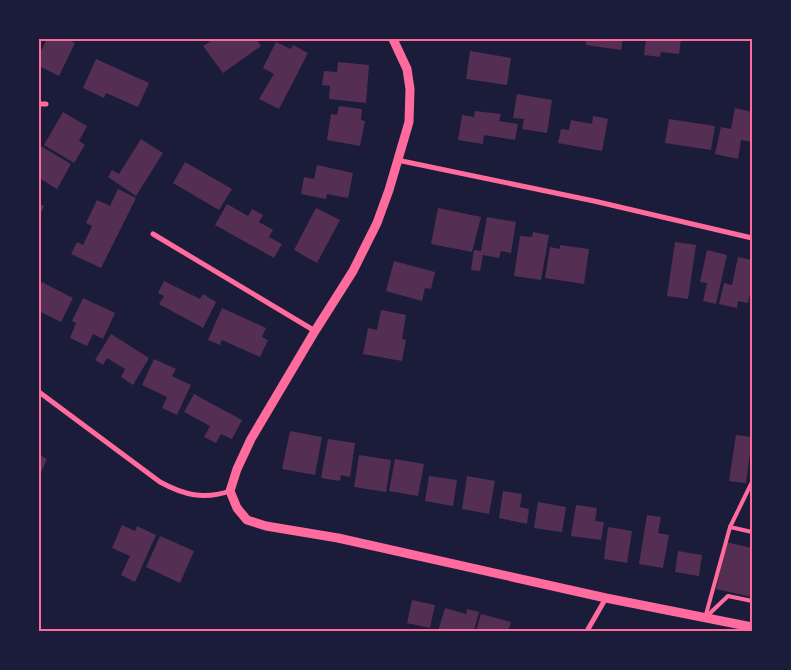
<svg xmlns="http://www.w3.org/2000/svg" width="791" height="670" viewBox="0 0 791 670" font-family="Spectral,serif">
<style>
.building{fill:#542f53}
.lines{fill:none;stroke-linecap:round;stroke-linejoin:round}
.service{stroke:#ff6b9d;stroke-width:4}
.minor{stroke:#ff6b9d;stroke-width:5}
.tertiary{stroke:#ff6b9d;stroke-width:9}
.neatline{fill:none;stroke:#ff6b9d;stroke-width:2}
</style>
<rect width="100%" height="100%" fill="#1b1b3a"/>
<!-- building -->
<g class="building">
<polygon points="47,39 67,39 75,43 59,76 39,66 39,55"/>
<polygon points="214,39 218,39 220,41 223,39 256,39 261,46 223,73 203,46"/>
<polygon points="586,39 623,39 621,50 586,45"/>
<polygon points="646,39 681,39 679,54 661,52 660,57 644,55"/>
<polygon points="276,42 291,49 293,45 308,53 279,109 259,99 274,74 263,68"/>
<polygon points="470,51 511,58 507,85 466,79"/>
<polygon points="96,59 149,83 138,107 106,93 104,98 83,88"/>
<polygon points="338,62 369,65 366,103 329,99 330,86 322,85 324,71 337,72"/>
<polygon points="517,94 552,100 547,133 522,129 524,119 513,118"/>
<polygon points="339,106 362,109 361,120 365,121 360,146 327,140 331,114 337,115"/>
<polygon points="735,108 752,112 752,142 741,140 738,159 715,154 721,127 731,129"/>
<polygon points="475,111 501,114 499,121 518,124 515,140 484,135 483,144 458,140 462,115 474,117"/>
<polygon points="63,112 87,126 79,141 85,145 74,163 44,145"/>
<polygon points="593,116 608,119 602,151 558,143 561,129 569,130 571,120 592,124"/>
<polygon points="669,119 715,126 711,150 665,143"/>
<polygon points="141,139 163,153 136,196 108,177 112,170 119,174"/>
<polygon points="39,145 71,164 57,189 39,178"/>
<polygon points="185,162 232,189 219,210 173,183"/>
<polygon points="317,165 353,173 348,198 327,194 326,199 301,194 304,177 314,179"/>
<polygon points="118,189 136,198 101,268 71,254 77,242 83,245 92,226 86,223 97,200 110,206"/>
<polygon points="39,203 44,206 39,217"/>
<polygon points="227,204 248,216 252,209 263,215 259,222 273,230 269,237 282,244 274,258 215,225"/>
<polygon points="316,208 340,220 317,263 294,250"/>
<polygon points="438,208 481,217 472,252 431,244"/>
<polygon points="487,217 516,222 511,253 501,251 499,258 483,255 480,271 471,270 474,250 481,251"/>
<polygon points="533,232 549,235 541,280 514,276 520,236 532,237"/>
<polygon points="675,242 696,245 688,299 667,296"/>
<polygon points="560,245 589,249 584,284 545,278 550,247 560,249"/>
<polygon points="707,250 727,255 716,304 703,301 707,283 700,282"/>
<polygon points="738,257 752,260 752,283 748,303 738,301 737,308 719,304 724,283 732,285"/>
<polygon points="394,261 435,272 431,289 425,288 422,301 386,291"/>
<polygon points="164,281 200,299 203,294 216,302 203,328 159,304 164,296 158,293"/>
<polygon points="42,282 73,298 61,322 39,311 39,289"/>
<polygon points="83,298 115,313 103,339 93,334 87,346 70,338 76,323 72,321"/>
<polygon points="222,308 266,328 262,337 268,340 260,357 222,340 220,345 208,340"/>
<polygon points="381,310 406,315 402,339 406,340 402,361 363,354 368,328 377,330"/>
<polygon points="111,334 149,358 133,385 121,377 125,369 107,358 103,365 95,360"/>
<polygon points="154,359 176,369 172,376 191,385 177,415 162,408 167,397 142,385"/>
<polygon points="194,394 242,420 232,439 221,434 216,443 204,437 210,426 184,412"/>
<polygon points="290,431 322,437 315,475 282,469"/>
<polygon points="736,435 752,437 746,483 729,481"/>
<polygon points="328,439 355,443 350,477 341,475 340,481 321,478"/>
<polygon points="39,455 47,459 39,477"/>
<polygon points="359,455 391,460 386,492 354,487"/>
<polygon points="395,459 424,464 418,496 389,491"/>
<polygon points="429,476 457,480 453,506 425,501"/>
<polygon points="467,476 495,481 489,514 462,509"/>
<polygon points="503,491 522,494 520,507 529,509 527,524 499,518"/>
<polygon points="538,502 566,507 562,532 534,528"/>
<polygon points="576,505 597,508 595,521 604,522 601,540 571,536"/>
<polygon points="647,515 661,517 658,533 669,535 663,568 639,564"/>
<polygon points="122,525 135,531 137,526 156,535 135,582 121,575 130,556 112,548"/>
<polygon points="608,527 632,531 627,563 604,559"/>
<polygon points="160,536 194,551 180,583 146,567"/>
<polygon points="726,542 752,548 752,597 716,589"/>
<polygon points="678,551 702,555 699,576 675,572"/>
<polygon points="412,600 435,605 430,628 407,623"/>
<polygon points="445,608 466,614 467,609 479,612 474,631 438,631"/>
<polygon points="481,614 511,622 508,631 476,631"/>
</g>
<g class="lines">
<!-- service -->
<g class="service">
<polyline points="730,527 752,532"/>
<polyline points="707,616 728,596 752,601"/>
<polyline points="705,618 730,527 752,482"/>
</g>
<!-- minor -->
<g class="minor">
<polyline points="39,104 46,104"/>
<polyline points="397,160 594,201 752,238"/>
<polyline points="153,234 315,331"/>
<path d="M39,392L160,482C184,495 204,500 230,491"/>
<polyline points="587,631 606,598"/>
</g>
<!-- tertiary -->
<polyline class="tertiary" points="393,39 407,69 410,89 409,122 389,190 377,223 353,271 315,331 251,439 237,469 230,491 237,508 247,520 266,526 338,538 606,598 752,627"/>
</g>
<!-- border -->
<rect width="791" height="670" fill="none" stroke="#1b1b3a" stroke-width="80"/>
<rect x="40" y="40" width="711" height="590" class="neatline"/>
</svg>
